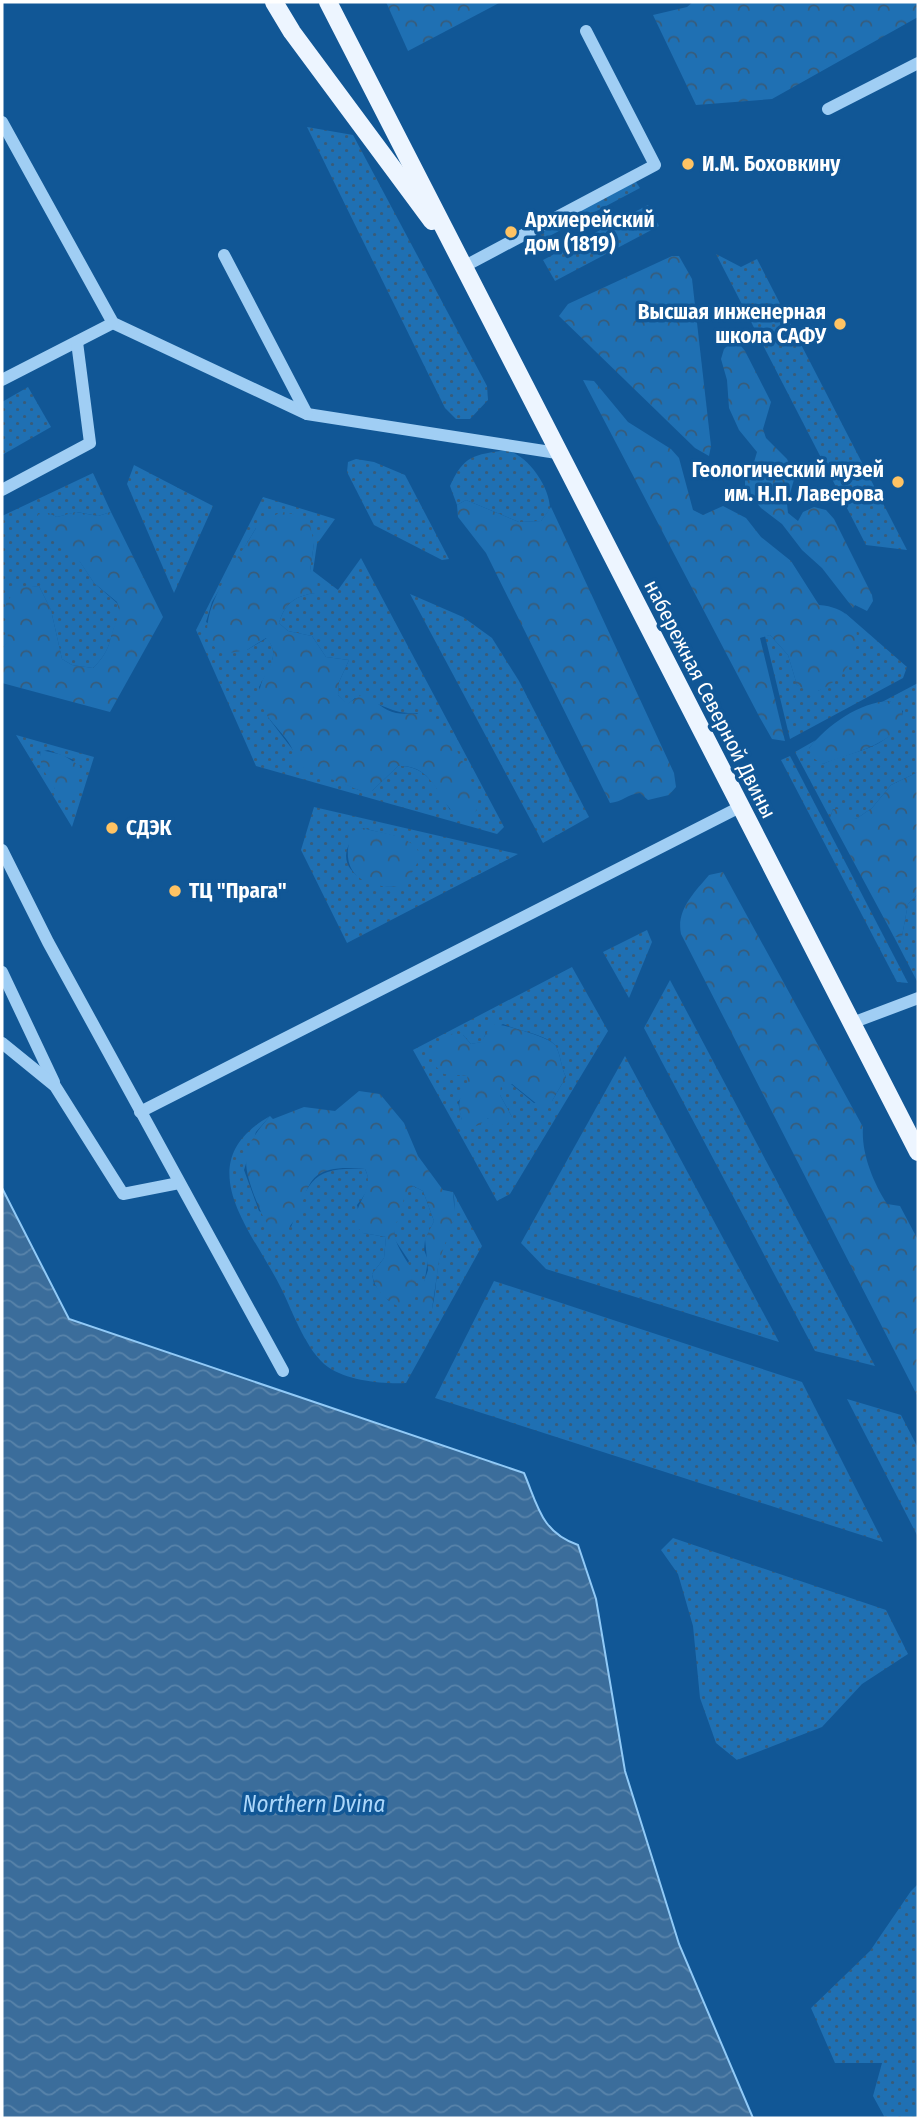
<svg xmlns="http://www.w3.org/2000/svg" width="920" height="2120" viewBox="0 0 920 2120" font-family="'Fira Sans Condensed',sans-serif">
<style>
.grass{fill:url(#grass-dots);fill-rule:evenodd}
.forest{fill:url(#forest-crowns)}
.water{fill:url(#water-waves);stroke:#91caf7;stroke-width:2}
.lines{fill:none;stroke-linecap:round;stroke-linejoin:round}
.minor{stroke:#a0cef4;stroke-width:12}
.major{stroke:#edf5ff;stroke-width:18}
.poi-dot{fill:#ffc363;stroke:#115796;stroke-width:2.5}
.labels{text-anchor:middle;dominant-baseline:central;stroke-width:7;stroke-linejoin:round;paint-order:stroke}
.poi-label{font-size:21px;font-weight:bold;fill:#fff;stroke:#115796;text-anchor:start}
.street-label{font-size:21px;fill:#fff;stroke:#115796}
.water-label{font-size:23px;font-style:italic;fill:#acd7fa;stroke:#115796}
</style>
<defs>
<pattern id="grass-dots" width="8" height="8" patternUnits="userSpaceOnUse" patternTransform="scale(1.75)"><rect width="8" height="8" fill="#1f70b3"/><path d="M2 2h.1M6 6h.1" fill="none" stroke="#385c7a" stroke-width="1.8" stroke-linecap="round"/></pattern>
<pattern id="forest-crowns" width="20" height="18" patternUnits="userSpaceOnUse" patternTransform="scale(1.75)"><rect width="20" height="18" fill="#1f70b3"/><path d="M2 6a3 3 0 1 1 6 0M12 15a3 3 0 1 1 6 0" fill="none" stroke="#385c7a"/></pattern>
<pattern id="water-waves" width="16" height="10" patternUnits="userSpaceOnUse" patternTransform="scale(1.75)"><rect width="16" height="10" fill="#3b6d9b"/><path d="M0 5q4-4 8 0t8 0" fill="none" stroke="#5883aa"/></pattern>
</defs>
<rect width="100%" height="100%" fill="#115796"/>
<!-- grass -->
<g class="grass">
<polygon points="307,127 353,135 487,386 488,400 470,419 456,419 445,408"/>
<polygon points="634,179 640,188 542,240 538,226"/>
<polygon points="648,205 659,226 555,281 543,260"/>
<polygon points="716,254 741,267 757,259 907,550 866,545"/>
<polygon points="28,387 51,427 2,455 2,402"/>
<path d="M506,450C528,455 550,487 550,509L541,521L519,522L466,500L457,505L450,486C464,455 474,455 506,450Z"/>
<polygon points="356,459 374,462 405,475 449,559 442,560 374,525 347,472 348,462"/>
<polygon points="134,465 213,506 174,593 127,484"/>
<path d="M93,473L111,512L98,516L77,512L57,517L48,513L94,583L117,603L121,614C107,636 115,647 93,668L72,665L62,659L51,610L39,586L17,589L8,642L2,649V516Z"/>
<path d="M263,497L335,519L317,544L313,571L338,590L361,558L504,827L497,834L256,766L196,630ZM256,528L314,543L310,571L315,593C295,596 285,603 279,623L288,631L312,636L326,657L349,660L339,682L338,695L347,705L355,698C380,700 389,715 417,713L453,746L464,766L450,810C438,788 426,765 398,766L372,791H361L329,777L296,754L270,720L259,687C268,670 281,655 267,638L247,650L206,622L212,602Z"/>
<polygon points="410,594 463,617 492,638 519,681 589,817 543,843"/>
<polygon points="845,613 907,667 903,678 790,739 765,636 770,635 788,655 797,685 818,691 831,682 853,626"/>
<path d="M918,683V772L891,785L872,808L856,819L833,809L830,818L795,752L816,740L809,748L823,764C850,751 897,749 903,711L890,701L882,702Z"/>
<path d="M16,735L94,757L72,827ZM48,750L74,760L55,789L39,752Z"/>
<polygon points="790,756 908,983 897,982 781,760"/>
<path d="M314,807L518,854L347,943L301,850ZM362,828L395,836L400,887C361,888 324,863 362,828Z"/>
<polygon points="918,894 918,983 894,937 902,936 908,904"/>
<polygon points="647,930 652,942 629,998 603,952"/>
<path d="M572,967L608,1031L510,1194L497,1201L413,1050ZM503,1024C516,1030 547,1035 555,1045C561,1054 561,1068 566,1077L552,1101L534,1103L511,1084H500V1095L512,1117L462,1120L458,1102L470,1086L463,1035L471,1044L482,1042L486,1033Z"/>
<polygon points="670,980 875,1366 815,1351 644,1028"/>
<polygon points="625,1056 779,1342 546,1269 521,1243"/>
<path d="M270,1116L256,1132L244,1170L259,1211L291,1227C309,1181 311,1166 365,1169C372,1184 367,1193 357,1205L363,1233L386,1237L384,1258L372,1274L374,1284L389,1301L409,1261L395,1240L394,1228L404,1193L413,1186L423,1191L434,1221L425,1240L424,1250L428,1260L423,1291L432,1309C436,1293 436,1276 439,1260C445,1236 459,1218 453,1192L482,1246L406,1383C382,1384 348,1381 328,1367C307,1352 293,1313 282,1290C254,1232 186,1164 270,1116Z"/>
<polygon points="494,1281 802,1382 883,1542 435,1398"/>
<polygon points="847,1399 901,1415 918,1448 918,1537"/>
<polygon points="673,1538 886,1610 908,1654 862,1684 822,1727 737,1760 716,1743 700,1698 693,1626 678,1574 661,1550"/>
<polygon points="918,1884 918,2118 885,2118 873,2096 882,2063 835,2063 811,2008 870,1951 911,1891"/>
</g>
<!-- forest -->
<g class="forest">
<polygon points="386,2 501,2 408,51"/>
<polygon points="693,2 918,2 918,17 772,99 696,105 653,15 687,7"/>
<polygon points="672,256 679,256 692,279 711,446 709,456 695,448 559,316 568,304"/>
<polygon points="737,341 745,351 771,402 763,429 766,438 787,459 795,476 787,504 788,513 798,521 803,512 814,507 826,510 834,519 872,595 873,601 867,611 855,605 853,608 822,568 802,550 782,524 761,508 745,489 745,473 752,469 757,452 739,430 729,408 727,380 721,359 724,349 731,342"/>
<path d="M583,380L594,381L628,422L671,449L679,458L693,510L703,515L723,506L746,518L761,537L791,561L819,605C881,610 859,679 812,693L797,685L788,655L770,635L760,638L785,741L772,739L760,718Z"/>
<path d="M466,500L519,522L541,521L551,507L674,773L676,787L669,795L648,800L640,793C628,794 622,802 610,803L486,553L458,517L457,505Z"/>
<path d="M76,512L98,516L111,512L163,617L110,712L2,683V649L8,641L6,603L17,588L39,586L51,610L62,659L72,665L93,668C115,647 107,636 120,614L117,602L94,583L80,562L45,533L37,513H48L57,517Z"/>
<path d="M282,512L292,514L310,525L314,543L310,571C317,578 320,583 315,593C295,596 285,603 279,623L288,631L312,636L326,657L349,660L339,682L338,695L347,704L364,693C375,700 384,711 396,713C407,715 418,711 428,717C450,730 479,785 477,810L469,818C437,817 442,764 398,766L372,791H361L296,765C296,737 265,725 260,699C255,675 287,660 266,638L247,650L223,654L208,641C201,604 238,560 256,528L262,521Z"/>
<path d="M890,701L901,707C913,742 843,755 823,764L813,758L809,748C828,725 859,702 890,701Z"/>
<path d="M41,750L63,755L80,766L78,789L67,801C55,793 36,763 41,750Z"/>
<polygon points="918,772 918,894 908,904 902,936 894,937 830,818 833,809 841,809 856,819 872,808 891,785"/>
<path d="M362,828C383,834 412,834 421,856L408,880L400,887C360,888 338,872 352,831Z"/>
<path d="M723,872L863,1127C861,1153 873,1182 887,1204L900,1206L918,1240V1397L681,934C676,910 694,893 709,875Z"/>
<path d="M492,1024C503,1024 549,1037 555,1045C561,1054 561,1068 566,1077L552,1101L543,1109L512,1084H501L500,1095L512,1117L505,1127L493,1126L488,1118L479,1125L466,1129C458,1113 455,1097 469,1086L467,1076L444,1074L435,1066C434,1050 439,1042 453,1033L463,1035L471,1044L481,1042Z"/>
<path d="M359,1091L380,1094L404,1123L418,1156L443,1190L453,1192L455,1216L439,1261L432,1309H421L418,1299L428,1270L425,1239L434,1221L423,1191L413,1186C403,1194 405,1198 401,1210C398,1220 392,1230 396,1241C406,1268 434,1282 399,1307C384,1298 375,1291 372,1274L384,1258L386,1237L363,1233L356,1226C352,1203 376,1191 365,1169C286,1161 320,1205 280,1236C264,1222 264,1219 256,1200C241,1161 241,1149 270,1116L273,1119L304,1107L335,1111Z"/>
</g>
<!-- water -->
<path class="water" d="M2,1188L69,1319L524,1473C538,1506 541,1532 578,1545L596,1599L625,1771L679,1944L753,2118H2Z"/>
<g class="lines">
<!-- minor -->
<g class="minor">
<polyline points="828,109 918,63"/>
<polyline points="2,122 113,323 307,414 557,453"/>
<polyline points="224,255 307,414"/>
<polyline points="465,266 655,165 586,31"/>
<polyline points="2,380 113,323"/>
<polyline points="2,490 90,443 77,342"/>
<polyline points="2,850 48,942 283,1371"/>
<polyline points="2,972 54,1082"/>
<polyline points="852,1023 918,998"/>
<polyline points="2,1043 55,1086 123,1194 179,1183"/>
<polyline points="140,1112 740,807"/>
</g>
<!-- major -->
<g class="major">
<polyline points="274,2 292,32 432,221"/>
<polyline points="328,2 918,1152"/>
</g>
</g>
<!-- markers -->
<g class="poi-dot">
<circle cx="688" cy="164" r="7"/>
<circle cx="511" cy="232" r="7"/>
<circle cx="840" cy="324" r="7"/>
<circle cx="898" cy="482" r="7"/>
<circle cx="112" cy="828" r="7"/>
<circle cx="175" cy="891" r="7"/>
</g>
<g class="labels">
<!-- poi labels -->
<g class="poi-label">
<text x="702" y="164">И.М. Боховкину</text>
<text x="525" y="220">Архиерейский<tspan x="525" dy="24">дом (1819)</tspan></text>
<text x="826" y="312" text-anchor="end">Высшая инженерная<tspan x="826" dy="24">школа САФУ</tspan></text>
<text x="884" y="470" text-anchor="end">Геологический музей<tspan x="884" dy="24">им. Н.П. Лаверова</tspan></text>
<text x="126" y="828">СДЭК</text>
<text x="189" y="891">ТЦ "Прага"</text>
</g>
<!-- street labels -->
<g class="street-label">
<text transform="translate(710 699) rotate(63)">набережная Северной Двины</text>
</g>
<!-- water labels -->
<g class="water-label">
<text x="314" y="1804">Northern Dvina</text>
</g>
</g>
<!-- border -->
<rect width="920" height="2120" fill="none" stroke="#ffffff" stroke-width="7"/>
</svg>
